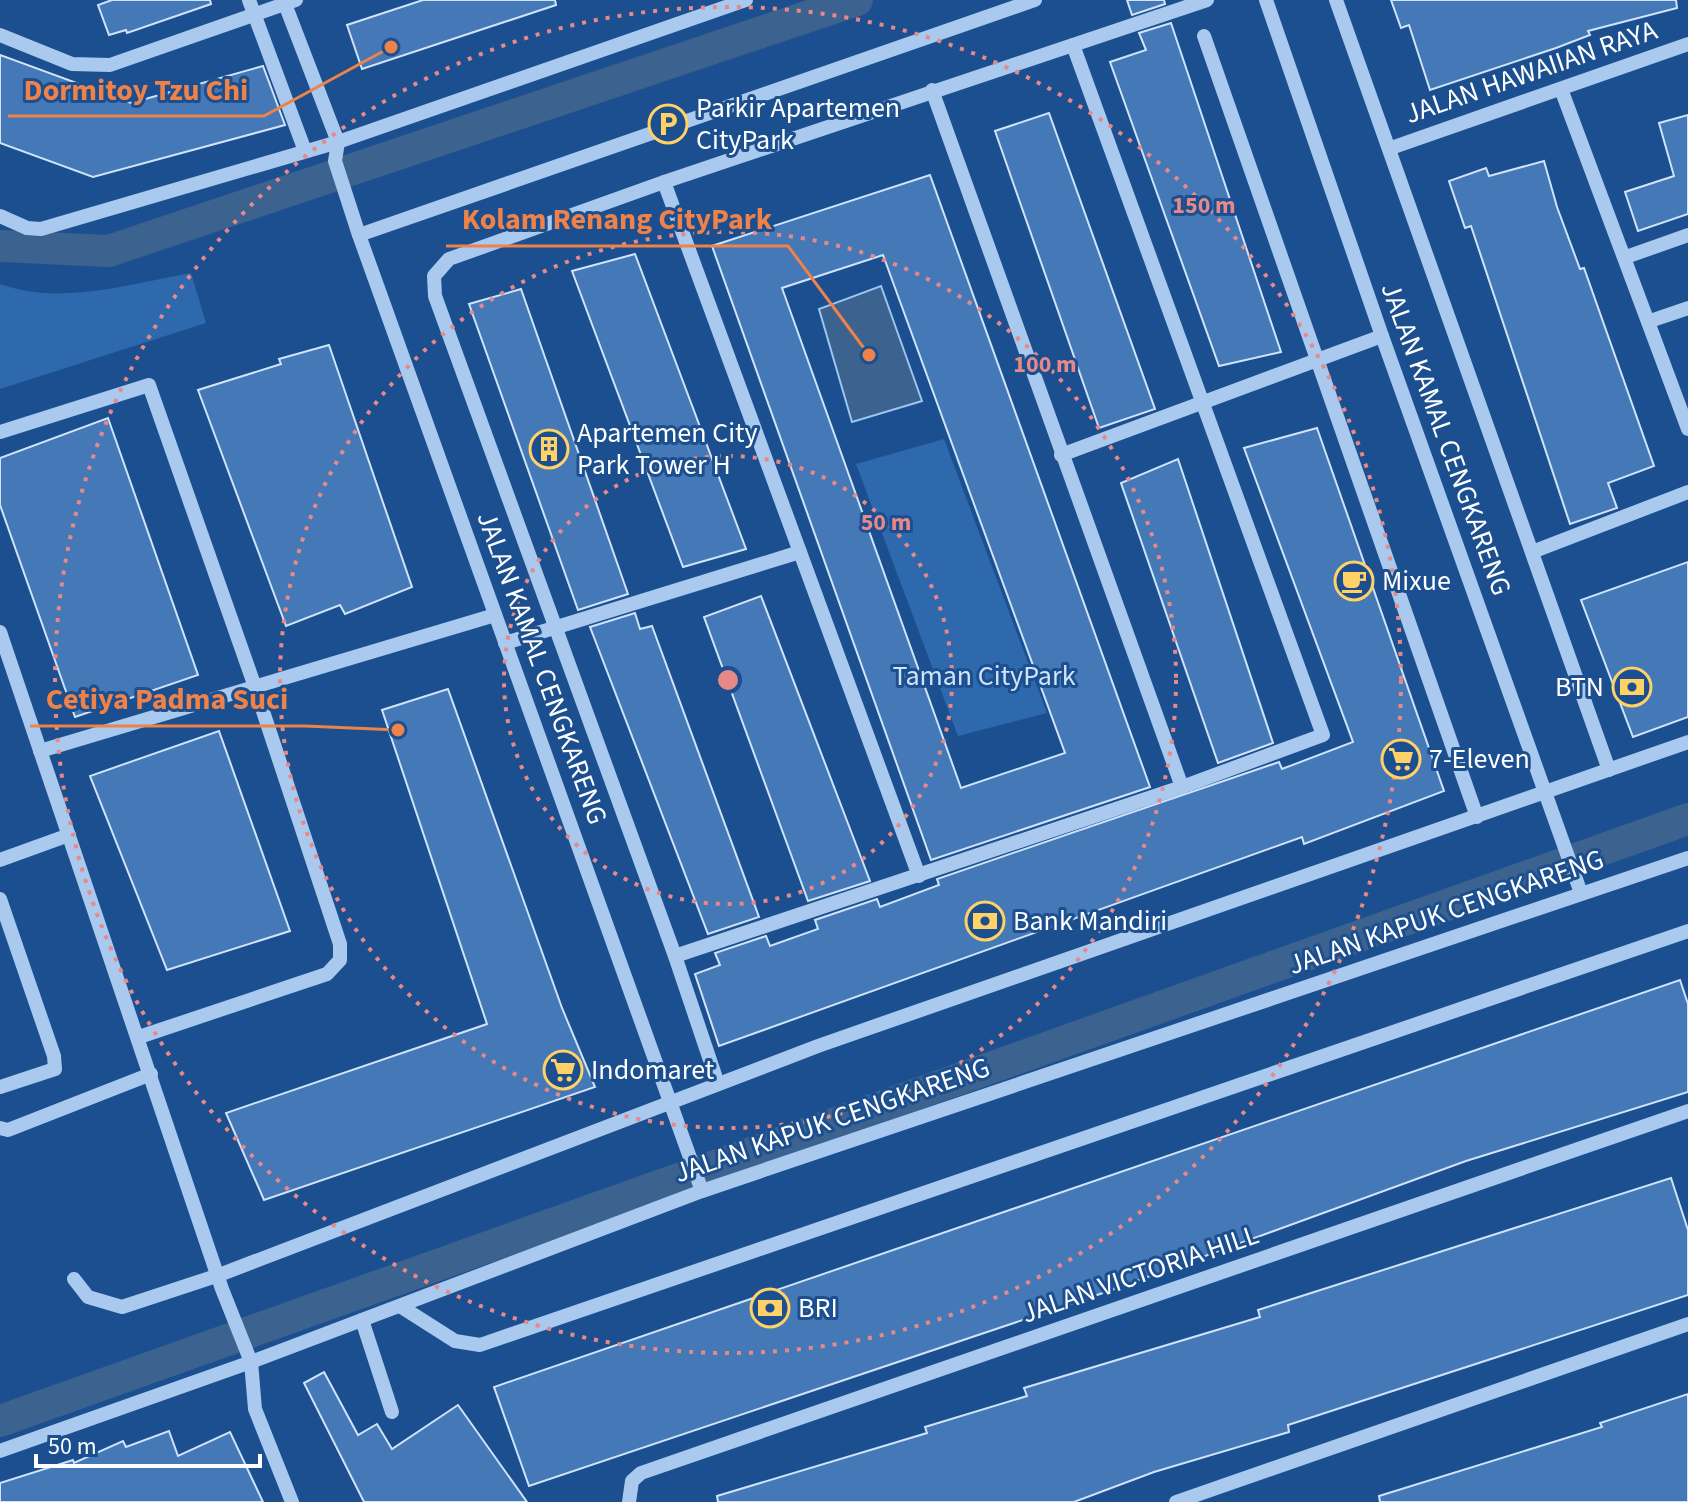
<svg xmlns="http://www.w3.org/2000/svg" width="1688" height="1502" viewBox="0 0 1688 1502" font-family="'Source Sans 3',sans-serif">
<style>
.green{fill:#2e69ad}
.water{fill:#3c6290;stroke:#9cc4f0;stroke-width:2}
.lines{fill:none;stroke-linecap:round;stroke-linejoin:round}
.canal{stroke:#3c6290;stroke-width:32}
.building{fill:#4478b7;stroke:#cfe3fa;stroke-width:2;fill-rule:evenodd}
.minor{stroke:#a9c9ee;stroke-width:14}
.ring{fill:none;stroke:#e88989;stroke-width:4;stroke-dasharray:4 8}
.labels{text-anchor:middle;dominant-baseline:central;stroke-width:6;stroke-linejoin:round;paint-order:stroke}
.street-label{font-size:28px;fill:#fff;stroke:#1b4f8f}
.poi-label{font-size:28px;fill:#fff;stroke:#1b4f8f;text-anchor:start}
.park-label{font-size:28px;fill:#cfe3fa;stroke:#1b4f8f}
.centre{fill:#e88989;stroke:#1b4f8f;stroke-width:4}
.ring-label{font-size:24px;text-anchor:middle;font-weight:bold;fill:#e88989;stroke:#1b4f8f;stroke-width:6;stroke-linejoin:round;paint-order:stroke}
.leader{fill:none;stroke:#ee8249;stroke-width:3}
.callout-dot{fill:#ee8249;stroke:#1b4f8f;stroke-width:3}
.callout-label{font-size:30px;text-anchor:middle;font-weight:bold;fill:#ee8249;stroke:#1b4f8f;stroke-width:6;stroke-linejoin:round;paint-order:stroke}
</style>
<rect width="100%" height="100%" fill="#1b4f8f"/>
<!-- green -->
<g class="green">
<path d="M191,273L206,323L0,389V284C62,306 128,284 191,273Z"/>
<polygon points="944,439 1047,713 958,736 856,464"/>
</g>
<!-- water -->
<polygon class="water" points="881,286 922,401 852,422 819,309"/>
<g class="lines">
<!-- canal -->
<g class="canal">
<polyline points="0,246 109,251 857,0"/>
<polyline points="0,1421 1688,819"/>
</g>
</g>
<!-- building -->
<g class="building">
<polygon points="112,0 210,0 211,4 127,33 126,30 109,35 98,5"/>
<polygon points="423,0 555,0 556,5 362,69 347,25"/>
<polygon points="1127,0 1164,0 1165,4 1132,15"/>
<polygon points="1391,0 1676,0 1677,8 1588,31 1590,35 1556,48 1430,90 1409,25 1401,28"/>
<polygon points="1171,23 1281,352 1219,366 1110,62 1146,50 1139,33"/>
<polygon points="0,55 131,103 263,66 285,125 93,177 0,143"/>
<polygon points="1049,113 1155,409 1099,428 995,131"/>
<polygon points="1688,115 1688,214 1638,231 1625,192 1674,176 1659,123"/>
<polygon points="1544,161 1557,207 1580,269 1584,268 1654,466 1608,483 1617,508 1570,524 1471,226 1465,228 1449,181 1486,168 1489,176"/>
<path d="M930,175L1150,787L931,860L712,246ZM883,255L1065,753L961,788L782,288Z"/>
<polygon points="635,254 746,549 683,567 572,271"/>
<polygon points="521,289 628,594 578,610 469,304"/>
<polygon points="329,345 412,587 345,614 340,605 286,626 198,390 281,364 279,359"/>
<polygon points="108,418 198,675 75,717 0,505 0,458"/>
<polygon points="1317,428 1444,791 1304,844 1302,837 719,1046 695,974 720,965 715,953 766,936 770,946 818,929 815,920 877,899 880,907 939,885 937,879 1279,762 1282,769 1353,742 1244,448"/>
<polygon points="1178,459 1273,743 1218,763 1121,483"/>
<polygon points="1688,562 1688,717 1633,737 1581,600"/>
<polygon points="761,596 870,881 808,901 704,617"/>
<polygon points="635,613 640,629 652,626 759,917 708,934 590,627"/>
<polygon points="448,689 562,1008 595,1087 264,1200 226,1113 487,1024 382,710"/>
<polygon points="219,731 290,931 167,970 90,776"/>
<polygon points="1680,980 1688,1004 1688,1092 1466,1161 1109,1291 529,1486 494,1387"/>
<polygon points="1671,1178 1688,1230 1688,1295 1288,1425 1289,1432 1154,1472 1074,1502 718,1502 717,1496 927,1433 925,1427 1027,1396 1024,1388 1260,1317 1258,1310"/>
<polygon points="324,1372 358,1435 377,1424 392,1449 458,1405 527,1502 364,1502 304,1383"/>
<polygon points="1688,1394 1688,1502 1380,1502 1379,1496 1602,1427 1600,1423"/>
<polygon points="169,1431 178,1456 230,1432 263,1502 0,1502 0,1483 73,1460 74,1463 123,1441 126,1447"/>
</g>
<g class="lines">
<!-- minor -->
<g class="minor">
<polyline points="249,0 305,151"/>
<polyline points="1266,0 1382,336 1581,893"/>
<polyline points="1336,0 1609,770"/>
<polyline points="285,4 338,142 335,161 359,235 702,1191"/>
<polyline points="0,35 72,64 110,65 296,0"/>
<polyline points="1204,36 1477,817"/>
<polyline points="1561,89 1688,429"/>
<polyline points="932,90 1182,787"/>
<polyline points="1391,148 1688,44"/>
<polyline points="664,182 919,876"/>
<polyline points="0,216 27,228 41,229 338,142 746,0"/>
<polyline points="359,235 1035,0"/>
<polyline points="1626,257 1688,235"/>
<polyline points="1650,321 1688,308"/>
<polyline points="0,432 149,385 255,687 340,944 340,960 327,974 139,1037"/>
<polyline points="1061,455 1382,336"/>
<polyline points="1532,552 1688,492"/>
<polyline points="0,632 222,1289 251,1362 255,1409 292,1502"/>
<polyline points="505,643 800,552"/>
<polyline points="40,751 495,615"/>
<polyline points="0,860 69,835"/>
<polyline points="0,899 54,1056 55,1069 0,1087"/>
<polyline points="675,956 1182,787 1323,735 1073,45"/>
<polyline points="718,1084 675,956 435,296 434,276 449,259 664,182 1207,0"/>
<polyline points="0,1128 8,1130 151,1074"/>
<polyline points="74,1279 88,1297 122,1307 219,1275 818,1046 1688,742"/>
<polyline points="400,1306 455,1341 480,1345 1688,931"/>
<polyline points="362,1320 392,1412"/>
<polyline points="0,1451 251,1362 702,1191 1688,858"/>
<polyline points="629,1502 632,1481 641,1473 1688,1111"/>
<polyline points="1176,1502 1688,1324"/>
</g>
</g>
<!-- distance rings -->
<g class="ring">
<circle cx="728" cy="680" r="224"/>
<circle cx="728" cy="680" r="448"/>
<circle cx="728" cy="680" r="673"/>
</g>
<!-- icons -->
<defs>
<g id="parking-ring" transform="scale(2)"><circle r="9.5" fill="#1b4f8f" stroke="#ffd166" stroke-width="1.5"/><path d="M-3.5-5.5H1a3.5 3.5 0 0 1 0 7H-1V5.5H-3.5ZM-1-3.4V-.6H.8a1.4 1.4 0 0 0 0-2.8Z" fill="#ffd166"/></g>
<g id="building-ring" transform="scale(2)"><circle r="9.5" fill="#1b4f8f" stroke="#ffd166" stroke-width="1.5"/><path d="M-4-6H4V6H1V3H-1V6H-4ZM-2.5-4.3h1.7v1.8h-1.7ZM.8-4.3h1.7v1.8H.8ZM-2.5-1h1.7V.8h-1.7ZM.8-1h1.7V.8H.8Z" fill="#ffd166"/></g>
<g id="cafe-ring" transform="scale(2)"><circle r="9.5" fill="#1b4f8f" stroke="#ffd166" stroke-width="1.5"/><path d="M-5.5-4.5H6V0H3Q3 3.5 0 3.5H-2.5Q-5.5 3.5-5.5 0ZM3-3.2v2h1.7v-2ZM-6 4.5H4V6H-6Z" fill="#ffd166"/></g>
<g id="bank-ring" transform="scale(2)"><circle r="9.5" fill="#1b4f8f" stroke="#ffd166" stroke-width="1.5"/><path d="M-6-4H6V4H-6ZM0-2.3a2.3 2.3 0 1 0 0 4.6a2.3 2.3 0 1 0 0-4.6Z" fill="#ffd166"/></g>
<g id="supermarket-ring" transform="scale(2)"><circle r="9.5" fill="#1b4f8f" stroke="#ffd166" stroke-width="1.5"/><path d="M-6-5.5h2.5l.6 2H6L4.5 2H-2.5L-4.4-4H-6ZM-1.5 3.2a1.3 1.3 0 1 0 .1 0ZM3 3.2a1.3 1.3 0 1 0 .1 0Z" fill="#ffd166"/></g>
</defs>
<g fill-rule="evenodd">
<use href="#parking-ring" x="668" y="124"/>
<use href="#building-ring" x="549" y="449"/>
<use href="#cafe-ring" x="1354" y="581"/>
<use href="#bank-ring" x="1632" y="687"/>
<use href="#supermarket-ring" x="1401" y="759"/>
<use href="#bank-ring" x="985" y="921"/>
<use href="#supermarket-ring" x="563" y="1070"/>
<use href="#bank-ring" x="770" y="1308"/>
</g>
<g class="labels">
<!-- street labels -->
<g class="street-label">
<text transform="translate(1531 72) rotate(-19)">JALAN HAWAIIAN RAYA</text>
<text transform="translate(1446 439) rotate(70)">JALAN KAMAL CENGKARENG</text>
<text transform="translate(542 668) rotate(70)">JALAN KAMAL CENGKARENG</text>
<text transform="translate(1446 912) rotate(-19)">JALAN KAPUK CENGKARENG</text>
<text transform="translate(832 1120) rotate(-19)">JALAN KAPUK CENGKARENG</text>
<text transform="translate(1140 1274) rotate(-19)">JALAN VICTORIA HILL</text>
</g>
<!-- poi labels -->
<g class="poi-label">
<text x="696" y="108">Parkir Apartemen<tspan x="696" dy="32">CityPark</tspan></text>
<text x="577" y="433">Apartemen City<tspan x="577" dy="32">Park Tower H</tspan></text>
<text x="1382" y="581">Mixue</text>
<text x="1604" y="687" text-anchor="end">BTN</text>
<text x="1429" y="759">7-Eleven</text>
<text x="1013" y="921">Bank Mandiri</text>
<text x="591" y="1070">Indomaret</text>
<text x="798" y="1308">BRI</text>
</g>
<!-- park labels -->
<g class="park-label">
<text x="984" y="676">Taman CityPark</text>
</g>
</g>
<circle cx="728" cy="680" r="12" class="centre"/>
<g class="ring-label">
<text x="1204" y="213">150 m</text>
<text x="1045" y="372">100 m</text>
<text x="886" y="530">50 m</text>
</g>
<!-- callouts -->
<path class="leader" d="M391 47L264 116H8M869 355L788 246H446M398 730L305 726H30"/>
<g class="callout-dot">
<circle cx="391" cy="47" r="8"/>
<circle cx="869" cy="355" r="8"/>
<circle cx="398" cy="730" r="8"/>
</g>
<g class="callout-label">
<text x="136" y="100">Dormitoy Tzu Chi</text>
<text x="617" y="229">Kolam Renang CityPark</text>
<text x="167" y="709">Cetiya Padma Suci</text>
</g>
<!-- scale -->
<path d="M36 1454v12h224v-12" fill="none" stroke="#ffffff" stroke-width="4"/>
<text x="48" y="1454" font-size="24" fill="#ffffff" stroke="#1b4f8f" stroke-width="6" paint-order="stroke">50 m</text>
</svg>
